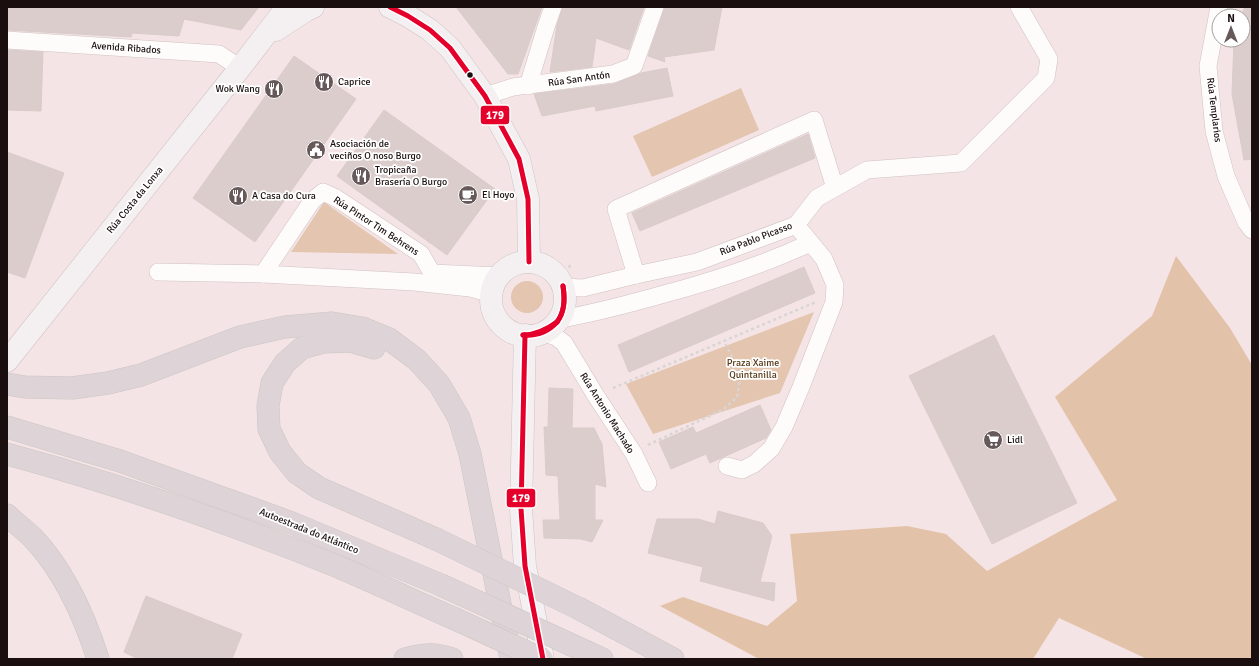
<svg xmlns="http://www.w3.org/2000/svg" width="1259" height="666" viewBox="0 0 1259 666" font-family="Signika,sans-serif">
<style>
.green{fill:#e3c5b0}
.forest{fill:#e3c2aa}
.building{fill:#dbcdcb;stroke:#d9ccca}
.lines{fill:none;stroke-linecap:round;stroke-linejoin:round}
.street-casing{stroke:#d0c2c2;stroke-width:18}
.secondary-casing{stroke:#d0c2c2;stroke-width:23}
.highway-casing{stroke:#cdc5c5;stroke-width:23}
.path{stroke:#d9d5d5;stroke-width:2.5;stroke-dasharray:3 3;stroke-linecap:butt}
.street{stroke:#fefbfb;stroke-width:17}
.secondary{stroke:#f4f0f1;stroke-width:22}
.highway{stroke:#ded4d7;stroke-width:22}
.highway-bridge-casing{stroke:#cdc5c5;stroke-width:23;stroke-linecap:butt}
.highway-bridge{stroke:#ded4d7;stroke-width:22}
.bus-1-casing{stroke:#fff;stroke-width:8}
.bus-1{stroke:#e4002b;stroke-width:5}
.bus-dot{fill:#1a0e0f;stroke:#fff;stroke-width:1.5}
.labels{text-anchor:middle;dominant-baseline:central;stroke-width:3.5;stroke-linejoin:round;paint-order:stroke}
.street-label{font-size:10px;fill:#1a0e0f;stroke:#fff}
.poi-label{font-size:10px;fill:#1a0e0f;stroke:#fff;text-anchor:start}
.park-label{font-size:10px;fill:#563714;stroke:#fff}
.line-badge{stroke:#fff;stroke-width:1.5}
.badge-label{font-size:11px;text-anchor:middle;font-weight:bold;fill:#fff}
</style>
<rect width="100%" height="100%" fill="#f5e4e5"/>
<!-- green -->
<g class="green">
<polygon points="741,88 759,130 652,177 633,136"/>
<polygon points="324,202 398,254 291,252"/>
<circle cx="527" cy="297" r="16"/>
<polygon points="814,312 780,393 653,434 626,384"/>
</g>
<!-- forest -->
<polygon class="forest" points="1176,256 1230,328 1252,365 1252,657 1247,659 1147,659 1059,618 1033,659 759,659 660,606 683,597 767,626 797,601 790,534 907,526 946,534 987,571 1117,500 1055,397 1152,316"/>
<!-- building -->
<g class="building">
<polygon points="7,7 259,7 241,30 184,19 179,36 132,33 131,37 7,30"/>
<polygon points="456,7 542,7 518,74 508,74"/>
<polygon points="563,7 644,7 629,50 596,38 592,67 550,72 557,25"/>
<polygon points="665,7 722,7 714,50 664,57 665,62 648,56"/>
<polygon points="1245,7 1252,7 1252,159 1244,160 1232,94 1234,40 1243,40 1243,16 1241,16"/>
<polygon points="7,50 43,52 41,111 7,110"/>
<polygon points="294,56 356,99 255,242 193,198"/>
<polygon points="667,68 673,96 596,111 595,106 542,116 534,94 614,84 641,73"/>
<polygon points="384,110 495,189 447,255 337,176"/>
<polygon points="808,134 815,158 640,231 632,213"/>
<polygon points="7,152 64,173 25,278 7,272"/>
<polygon points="804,267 815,293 629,372 618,345"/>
<polygon points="994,335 1077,503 992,544 909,376"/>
<polygon points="549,388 573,389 572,428 594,428 602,444 606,487 595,484 595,520 603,520 592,542 581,539 544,538 543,520 560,520 558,476 546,475 544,427 548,427"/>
<polygon points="760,405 771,430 766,438 710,463 706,454 671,469 659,442 693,427 696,433"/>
<polygon points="718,511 763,523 772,536 760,582 775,583 774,601 700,581 703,567 648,553 657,519 698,519 715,524"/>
<polygon points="146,596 242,634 232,659 138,659 124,652"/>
</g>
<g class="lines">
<!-- street casing -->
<g class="street-casing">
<g id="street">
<polyline points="1219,7 1208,66 1214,131 1226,176 1246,222 1252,230"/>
<polyline points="7,40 219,54 240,68"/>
<polyline points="528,86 546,27 553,7"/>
<polyline points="485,96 513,87 613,74 634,66 655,7"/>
<polyline points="158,272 263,274 414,282 470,288 485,292 491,297"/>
<polyline points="263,274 312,201 323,192 336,198 421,254 432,273 499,276"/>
<polyline points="636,275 616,209 814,120 835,188"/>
<polyline points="563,287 583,288 636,275 697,262 788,228 796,225 817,198 867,170 961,163 1046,78 1049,59 1019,7"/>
<path d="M559,319C593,314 624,305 657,296C710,282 761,266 810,243"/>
<polyline points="542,332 556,337 564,343 596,396 634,454 648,483"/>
<polyline points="727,466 742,470 754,464 771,449 784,427 801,387 834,302 835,285 824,259 796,225"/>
</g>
</g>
<!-- secondary casing -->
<g class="secondary-casing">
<g id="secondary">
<polyline points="390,7 408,16 430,30 450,48 485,96 519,159 528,199 529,262"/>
<polyline points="276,30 305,11 313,7"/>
<circle cx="528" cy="299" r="37"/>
<polyline points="525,335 521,509 525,566 543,659"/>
<polyline points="7,361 240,68 287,7"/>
</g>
</g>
<!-- highway casing -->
<g class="highway-casing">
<g id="highway">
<polyline points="374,348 350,341 324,342 302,348 285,363 272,383 268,406 269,429 280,452 297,473 319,488 436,539"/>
<polyline points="7,384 25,387 72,388 108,383 141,375 240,337 285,327 332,323 362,328 389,339 417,360 439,384 459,418 470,454 511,659"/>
<polyline points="7,427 120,461 292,523 441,585"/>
<path d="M7,454C118,484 227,522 334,565C374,582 414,601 453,618"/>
<path d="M7,515C15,523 25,530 33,538C65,572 84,615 98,659"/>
<polyline points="580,609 673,659"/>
<polyline points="587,652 602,659"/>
<path d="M405,659C423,654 434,653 452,659"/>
</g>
</g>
<!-- path -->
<g class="path">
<polyline points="569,265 571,270"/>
<polyline points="613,388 816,302"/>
<polyline points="648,445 724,409 737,397 741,374 724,341"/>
</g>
<!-- street -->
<use href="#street" class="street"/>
<!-- secondary -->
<use href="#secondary" class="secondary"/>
<!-- highway -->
<use href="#highway" class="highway"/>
<!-- highway-bridge casing -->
<g class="highway-bridge-casing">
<g id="highway-bridge">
<polyline points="436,539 580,609"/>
<polyline points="441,585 587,652"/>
<polyline points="453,618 542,659"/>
</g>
</g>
<!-- highway-bridge -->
<use href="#highway-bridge" class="highway-bridge"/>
<!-- bus-1 casing -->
<g class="bus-1-casing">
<g id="bus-1">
<polyline points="390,7 408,16 430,30 450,48 485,96 519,159 528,199 529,262"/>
<path d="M557,322C565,311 565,299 563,286"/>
<path d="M557,322C565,312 565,299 563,286"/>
<path d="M523,335C536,335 546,330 557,322"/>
<path d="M523,335C536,336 548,332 557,322"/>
<polyline points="525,335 521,509 525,566 543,659"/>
</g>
</g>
<!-- bus-1 -->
<use href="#bus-1" class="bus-1"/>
</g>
<!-- icons -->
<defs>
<g id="restaurant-disc" transform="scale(1)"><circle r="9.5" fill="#67595a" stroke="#fff"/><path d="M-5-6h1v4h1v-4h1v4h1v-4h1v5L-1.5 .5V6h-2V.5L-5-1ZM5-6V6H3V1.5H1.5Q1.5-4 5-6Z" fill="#fff"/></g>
<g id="civic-disc" transform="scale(1)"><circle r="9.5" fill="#67595a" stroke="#fff"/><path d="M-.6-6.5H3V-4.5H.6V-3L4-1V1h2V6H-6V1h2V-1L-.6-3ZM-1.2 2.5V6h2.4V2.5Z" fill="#fff"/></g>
<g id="cafe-disc" transform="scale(1)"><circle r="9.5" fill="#67595a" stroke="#fff"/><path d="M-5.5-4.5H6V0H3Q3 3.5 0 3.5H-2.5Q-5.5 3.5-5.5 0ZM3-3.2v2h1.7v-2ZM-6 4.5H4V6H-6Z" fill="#fff"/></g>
<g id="supermarket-disc" transform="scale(1)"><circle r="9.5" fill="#67595a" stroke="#fff"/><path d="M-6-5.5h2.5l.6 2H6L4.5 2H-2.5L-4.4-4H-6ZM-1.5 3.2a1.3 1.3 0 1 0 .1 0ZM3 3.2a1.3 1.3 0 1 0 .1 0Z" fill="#fff"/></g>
</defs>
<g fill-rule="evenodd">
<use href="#restaurant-disc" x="324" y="82"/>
<use href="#restaurant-disc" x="274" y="89"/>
<use href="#civic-disc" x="316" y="150"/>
<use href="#restaurant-disc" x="361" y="176"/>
<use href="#cafe-disc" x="468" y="195"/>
<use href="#restaurant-disc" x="238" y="196"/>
<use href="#supermarket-disc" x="993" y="440"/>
</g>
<!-- markers -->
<circle class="bus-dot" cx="470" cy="75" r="3.5"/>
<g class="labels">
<!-- street labels -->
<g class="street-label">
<text transform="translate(126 48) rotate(4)">Avenida Ribados</text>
<text transform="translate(579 79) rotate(-8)">Rúa San Antón</text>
<text transform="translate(1214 110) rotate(83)">Rúa Templarios</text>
<text transform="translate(135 200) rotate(-51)">Rúa Costa da Lonxa</text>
<text transform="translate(376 226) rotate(33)">Rúa Pintor Tim Behrens</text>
<text transform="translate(756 239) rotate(-21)">Rúa Pablo Picasso</text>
<text transform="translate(607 413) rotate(58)">Rúa Antonio Machado</text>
<text transform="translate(309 531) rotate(22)">Autoestrada do Atlántico</text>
</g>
<!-- poi labels -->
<g class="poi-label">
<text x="338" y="82">Caprice</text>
<text x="260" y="89" text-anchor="end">Wok Wang</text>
<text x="330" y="144">Asociación de<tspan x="330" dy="12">veciños O noso Burgo</tspan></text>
<text x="375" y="170">Tropicaña<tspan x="375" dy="12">Brasería O Burgo</tspan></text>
<text x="482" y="195">El Hoyo</text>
<text x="252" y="196">A Casa do Cura</text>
<text x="1007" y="440">Lidl</text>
</g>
<!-- park labels -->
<g class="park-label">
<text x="753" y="363">Praza Xaime<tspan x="753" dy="12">Quintanilla</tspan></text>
</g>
</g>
<g class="line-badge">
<rect x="480" y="105" width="30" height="20" rx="4" fill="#e4002b"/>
<rect x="506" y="488" width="30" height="20" rx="4" fill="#e4002b"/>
</g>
<g class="badge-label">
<text x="495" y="119">179</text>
<text x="521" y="502">179</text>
</g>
<!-- border -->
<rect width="1259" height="666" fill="none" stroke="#1a0e0f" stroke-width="16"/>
<!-- north arrow -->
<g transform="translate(1231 28)"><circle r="19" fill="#ffffff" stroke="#a39f9f"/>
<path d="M0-3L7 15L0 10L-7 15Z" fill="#67595a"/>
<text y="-6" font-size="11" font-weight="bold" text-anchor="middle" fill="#1a0e0f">N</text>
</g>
</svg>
